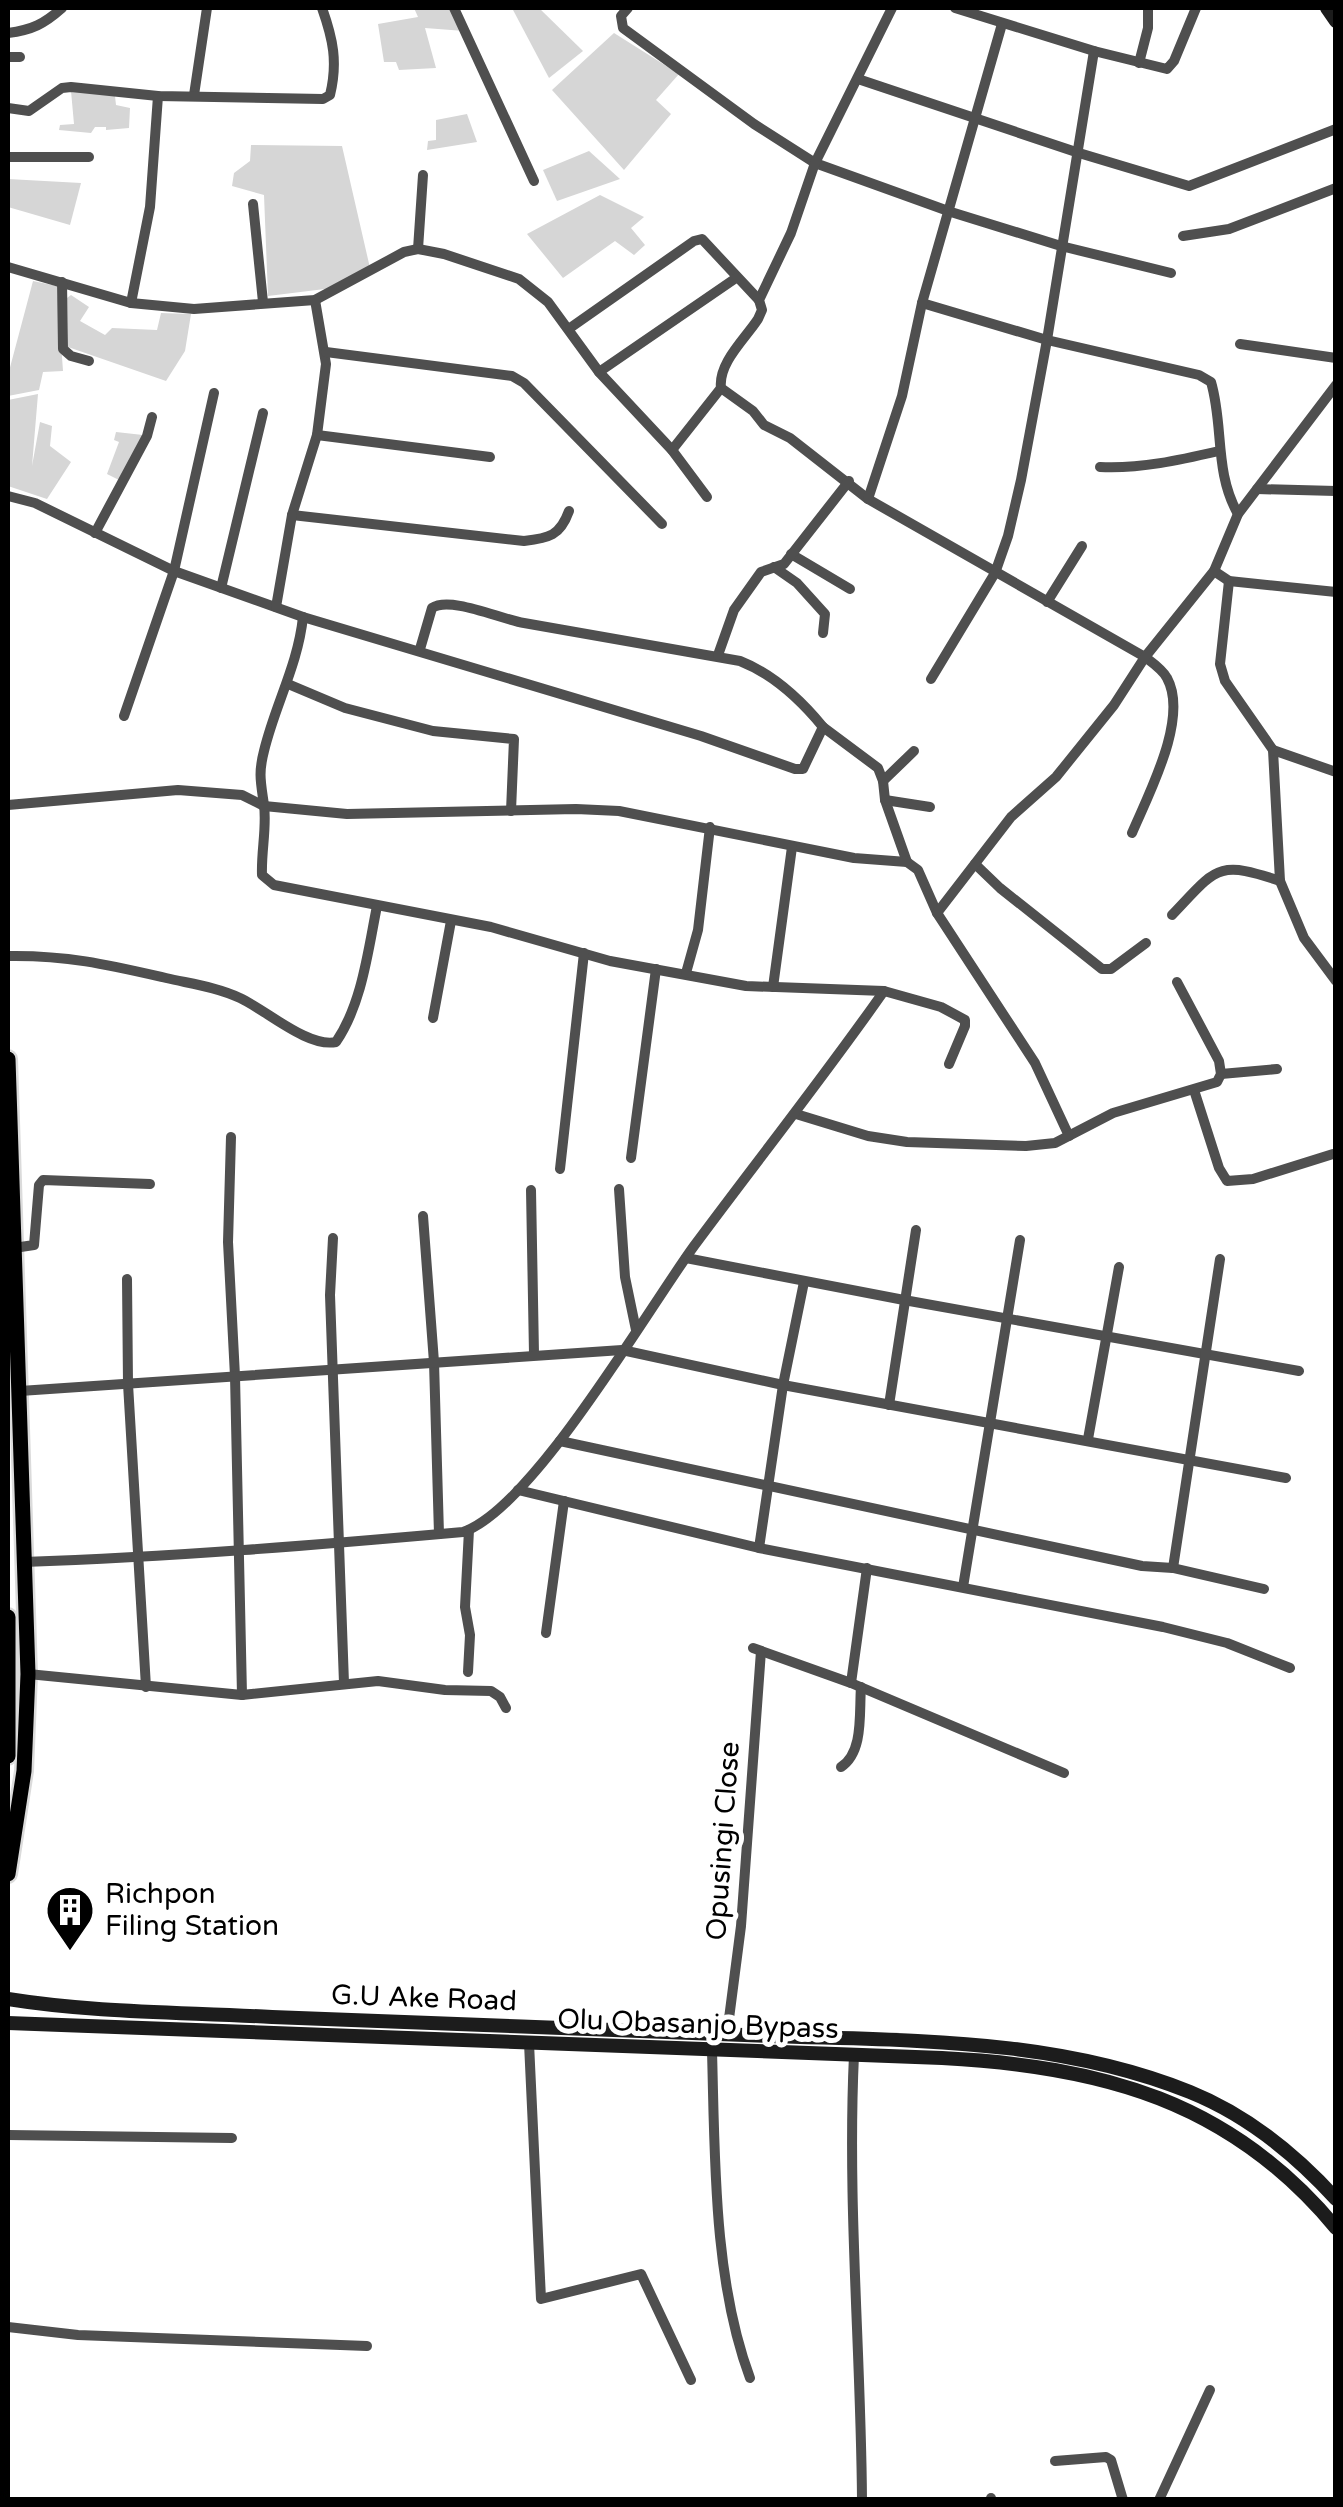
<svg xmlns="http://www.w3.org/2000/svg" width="1343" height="2507" viewBox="0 0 1343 2507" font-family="'Varela Round',sans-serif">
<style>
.green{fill:#d6d6d6}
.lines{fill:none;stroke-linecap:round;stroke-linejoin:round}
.primary-casing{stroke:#dbdbdb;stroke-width:20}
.street{stroke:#4f4f4f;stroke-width:10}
.secondary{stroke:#1c1c1c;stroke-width:14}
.primary{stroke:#000;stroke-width:15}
.labels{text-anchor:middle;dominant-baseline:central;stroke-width:10;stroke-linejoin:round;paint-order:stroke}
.street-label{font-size:28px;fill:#000;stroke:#fff}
.poi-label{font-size:28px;fill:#000;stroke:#fff;text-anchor:start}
</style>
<rect width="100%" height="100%" fill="#fff"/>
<!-- green -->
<g class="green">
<polygon points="414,8 452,8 464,31 425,28 436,68 399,70 396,62 384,62 378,24 418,17"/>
<polygon points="512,8 539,8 583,51 549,78"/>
<polygon points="614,33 679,74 656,100 671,114 624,170 552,90"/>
<polygon points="71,91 115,96 116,105 130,108 129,128 106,130 106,127 95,127 91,133 59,130 60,125 74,124"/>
<polygon points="467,114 477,142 427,150 428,141 436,140 436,120"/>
<polygon points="251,145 342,146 370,268 333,288 268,296 264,195 232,186 234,173 250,161"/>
<polygon points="589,151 620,179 557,201 543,170"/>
<polygon points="8,179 81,183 70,225 8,207"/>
<polygon points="600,195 644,217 631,228 645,245 634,255 615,241 563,278 527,234"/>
<polygon points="33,281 57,286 63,371 43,372 39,390 8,396 8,375"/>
<polygon points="71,295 89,307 80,321 105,335 112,328 157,330 161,313 191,314 185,351 166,381 68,347 67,298"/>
<polygon points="38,394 32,466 40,422 52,426 50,446 71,462 47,499 8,486 8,400"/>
<polygon points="116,432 143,435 121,481 107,474 119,442 114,440"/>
</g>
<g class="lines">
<!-- primary casing -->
<g class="primary-casing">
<g id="primary">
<polyline points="8,1059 28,1674 24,1771 8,1874"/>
<polyline points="8,1617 8,1756"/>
</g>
</g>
<!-- street -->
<g class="street">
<polyline points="454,8 534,181"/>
<polyline points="628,8 621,16 623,28 754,124 815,163 951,212 1061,246 1171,273"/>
<path d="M892,8L815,163L791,233L759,300L762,310L758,319C745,339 718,363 721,388L753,411L764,425L790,438L868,499L1145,657C1153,663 1163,670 1167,678C1189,718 1149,793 1132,833"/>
<polyline points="955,8 1094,51 1167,69 1174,61 1196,8"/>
<path d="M8,33C32,30 44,24 62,8"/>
<polyline points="8,57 20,57"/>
<polyline points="1139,63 1148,28 1148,8"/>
<polyline points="858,79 1079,153 1189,186 1336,129"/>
<polyline points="194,95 207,8"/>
<path d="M8,108L29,111L62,88L71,87L158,96L323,99L330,95C338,62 333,39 322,8"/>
<polyline points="8,157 89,157"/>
<polyline points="253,204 263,302"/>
<polyline points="1183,236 1229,229 1336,188"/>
<polyline points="418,249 423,175"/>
<polyline points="8,267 131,303 194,309 315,300 404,252 418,249 444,254 519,279 548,302 599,372 672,450 707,497"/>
<polyline points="62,282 63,349 71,356 89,361"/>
<path d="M315,300L326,364L317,435L292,515L524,541C549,538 560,536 569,511"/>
<polyline points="131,303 150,207 158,96"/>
<path d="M922,303L1047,340L1199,375L1211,382C1224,426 1214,472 1238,514"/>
<polyline points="570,328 694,241 702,239 759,300"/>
<polyline points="1240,344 1336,358"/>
<polyline points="326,352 512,376 524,383 662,524"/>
<polyline points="599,372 736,278"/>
<polyline points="317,435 490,457"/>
<polyline points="672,450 721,388"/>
<path d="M1100,467C1140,469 1180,460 1219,451"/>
<polyline points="1257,489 1336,491"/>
<polyline points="8,496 35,503 174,571 303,617 701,736 795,769 803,769 823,727 878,768 883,781 885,800 907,862"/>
<polyline points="868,499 902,396 922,303 1002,24"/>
<polyline points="95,533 147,436 152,417"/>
<polyline points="791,554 850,589"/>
<polyline points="774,567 797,583 825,614 823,633"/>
<polyline points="1214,571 1229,581 1336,592"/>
<polyline points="1229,581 1220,664 1225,681 1273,750 1280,881 1304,938 1336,981"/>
<polyline points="221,588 263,413"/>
<polyline points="1047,602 1082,546"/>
<polyline points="276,607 292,515"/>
<path d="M303,617C298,665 275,705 264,751C258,774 261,783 264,805C267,827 261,852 262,875L274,885L491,927L610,961L746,986L884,991L941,1007L965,1020V1026L949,1064"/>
<path d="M420,649L432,608C450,596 500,619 524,623L740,661C773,674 800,699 823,727"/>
<polyline points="718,655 734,610 761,572 784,564 849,481"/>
<polyline points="931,679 995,573 1008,536 1021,480 1047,340 1094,51"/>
<polyline points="288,684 345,708 433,731 514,739 511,811"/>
<polyline points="124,716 174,571 214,393"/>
<polyline points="1273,750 1336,772"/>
<polyline points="883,781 914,751"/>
<polyline points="885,800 930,807"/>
<polyline points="8,805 178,790 242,795 264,806 347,814 576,809 619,811 854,858 907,862 918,870 937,913 1035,1063 1069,1136"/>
<polyline points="975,864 1000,888 1102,969 1111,969 1146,943"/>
<polyline points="937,913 1011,817 1056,777 1114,705 1145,657 1214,571 1238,514 1336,385"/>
<path d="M1172,915C1216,869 1216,859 1280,881"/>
<path d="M8,956C67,955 109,965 166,978C192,984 216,987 240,998C266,1010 308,1048 336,1042C362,1004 368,951 377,906"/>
<polyline points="686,973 698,930 710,827"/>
<polyline points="773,987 792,847"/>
<polyline points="433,1018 451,921"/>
<polyline points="1221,1074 1277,1069"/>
<polyline points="1194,1090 1219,1168 1227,1181 1253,1179 1333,1154"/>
<polyline points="796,1114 868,1136 907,1142 1026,1146 1055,1143 1113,1113 1217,1082 1221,1074 1219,1061 1177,982"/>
<polyline points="231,1137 228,1242 235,1376 242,1695"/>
<polyline points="631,1158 656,969"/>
<polyline points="560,1169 584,953"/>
<polyline points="619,1189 625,1277 636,1330"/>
<polyline points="531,1190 534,1354"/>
<polyline points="423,1216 434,1362 439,1534"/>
<polyline points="333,1238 330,1295 344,1683"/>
<polyline points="14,1248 34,1245 39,1185 43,1180 150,1184"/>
<polyline points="686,1258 904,1300 1299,1371"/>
<polyline points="127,1279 128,1384 146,1687"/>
<polyline points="20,1391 622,1350 783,1385 1286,1478"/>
<polyline points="889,1405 916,1230"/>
<polyline points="1088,1439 1119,1267"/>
<polyline points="560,1441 1142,1566 1173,1568 1264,1589"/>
<polyline points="518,1490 759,1548 1163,1627 1227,1643 1290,1668"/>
<polyline points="759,1548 783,1385 804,1282"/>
<path d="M24,1562C171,1557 317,1545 463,1532C532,1509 646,1312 694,1246C757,1161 823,1078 884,991"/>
<polyline points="1173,1568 1220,1259"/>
<polyline points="963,1587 1020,1240"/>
<polyline points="546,1633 564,1501"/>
<polyline points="753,1648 851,1683 1064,1773"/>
<polyline points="468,1672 470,1635 465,1607 469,1530"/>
<polyline points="28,1674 242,1695 378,1681 445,1690 491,1691 500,1697 506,1708"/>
<polyline points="851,1683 867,1568"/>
<path d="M841,1767C864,1752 859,1713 861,1687"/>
<polyline points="727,2034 741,1926 761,1651"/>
<polyline points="529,2043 541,2299 641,2274 691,2380"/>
<path d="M712,2051C715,2156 713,2279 750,2378"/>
<path d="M854,2055C847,2203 861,2351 862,2500"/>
<polyline points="8,2135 232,2138"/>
<polyline points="8,2327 78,2335 367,2346"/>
<polyline points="1055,2461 1106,2457 1111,2460 1123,2500"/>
<polyline points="991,2498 991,2500"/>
<polyline points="1159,2500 1210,2390"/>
</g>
<!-- secondary -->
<g class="secondary">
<polyline points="1327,8 1336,21"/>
<path d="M8,1999C95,2013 184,2012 272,2017C439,2024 605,2029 772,2036C914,2041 1056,2038 1190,2092C1247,2115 1295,2154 1336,2199"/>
<path d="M8,2023L942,2058C1101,2066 1231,2101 1336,2228"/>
</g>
<!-- primary -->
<use href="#primary" class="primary"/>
</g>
<!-- icons -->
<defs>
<g id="building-pin" transform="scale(2.5)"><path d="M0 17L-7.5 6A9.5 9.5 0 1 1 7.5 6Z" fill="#000" stroke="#fff"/><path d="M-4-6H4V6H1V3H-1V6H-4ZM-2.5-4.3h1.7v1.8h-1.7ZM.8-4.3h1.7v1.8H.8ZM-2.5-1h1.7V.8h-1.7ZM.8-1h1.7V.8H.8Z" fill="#fff"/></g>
</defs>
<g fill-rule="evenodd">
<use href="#building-pin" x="70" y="1910"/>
</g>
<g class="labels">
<!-- street labels -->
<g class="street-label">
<text transform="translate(723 1841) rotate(-86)">Opusingi Close</text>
<text transform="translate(424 1998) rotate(2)">G.U Ake Road</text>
<text transform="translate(698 2024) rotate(2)">Olu Obasanjo Bypass</text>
</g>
<!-- poi labels -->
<g class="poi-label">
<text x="105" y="1894">Richpon<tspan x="105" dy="32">Filing Station</tspan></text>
</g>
</g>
<!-- border -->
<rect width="1343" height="2507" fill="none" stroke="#000000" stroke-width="20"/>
</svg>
